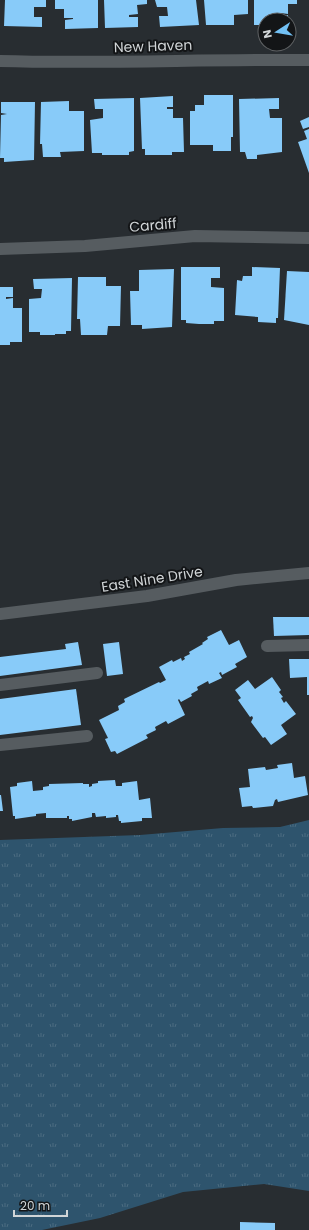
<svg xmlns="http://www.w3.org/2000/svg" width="309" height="1230" viewBox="0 0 309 1230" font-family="Poppins,sans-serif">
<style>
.grass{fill:url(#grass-tufts)}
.building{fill:#88cbf9}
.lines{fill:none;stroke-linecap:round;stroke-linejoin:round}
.minor{stroke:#565c60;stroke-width:12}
.labels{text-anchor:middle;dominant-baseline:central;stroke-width:4;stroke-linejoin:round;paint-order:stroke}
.street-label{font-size:14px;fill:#d1d5d7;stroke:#131517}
</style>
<defs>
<pattern id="grass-tufts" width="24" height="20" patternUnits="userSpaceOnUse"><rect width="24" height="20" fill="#2e546d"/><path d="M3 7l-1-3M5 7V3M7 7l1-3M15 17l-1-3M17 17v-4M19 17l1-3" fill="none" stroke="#4b6c81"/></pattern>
</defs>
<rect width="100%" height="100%" fill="#282d31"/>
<!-- grass -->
<polygon class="grass" points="309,820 309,1191 264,1184 183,1192 100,1218 42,1230 0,1230 0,840 140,835 223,828 280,827"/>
<!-- building -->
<g class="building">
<polygon points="5,0 46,0 46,7 34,7 34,17 42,17 42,27 4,26"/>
<polygon points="55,0 98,0 98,28 65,29 65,20 73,19 73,18 64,18 64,9 55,9"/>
<polygon points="104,0 147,0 147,4 137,5 138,14 129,15 129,17 138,17 138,27 105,28"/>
<polygon points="155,0 196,0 199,25 160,27 159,16 168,16 167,7 157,7"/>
<polygon points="204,0 248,0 248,14 234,15 234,25 206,25"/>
<polygon points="254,0 297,0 297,4 288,4 288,14 281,13 281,15 288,15 288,20 265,20 265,25 254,25"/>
<polygon points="204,95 233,95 233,137 231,137 231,151 213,151 213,145 190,145 190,111 195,111 195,105 204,105"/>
<polygon points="173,96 173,107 167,107 167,109 173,109 173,118 183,118 184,152 172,152 172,155 145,155 145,149 142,149 140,98"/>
<polygon points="134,98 134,151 129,152 129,155 102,155 102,153 92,153 90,120 103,118 103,109 95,109 94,99"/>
<polygon points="279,98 279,109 269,109 270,118 282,118 282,152 257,155 257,159 247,159 245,152 240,152 239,99"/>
<polygon points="69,101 69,111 84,111 84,151 60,152 61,157 43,157 42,144 40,144 41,102"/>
<polygon points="1,102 35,102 34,160 4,162 4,158 0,158 1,115 7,114 1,113"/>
<polygon points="309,117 309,127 303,129 300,121"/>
<polygon points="309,129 309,173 298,142 307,139 304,131"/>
<polygon points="181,267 220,267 220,278 211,278 211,287 224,288 224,321 214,321 214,324 199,324 186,323 186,320 181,320"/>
<polygon points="252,267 280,268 278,318 276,318 276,323 258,322 258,317 235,315 237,280 242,281 243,276 252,276"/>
<polygon points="174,269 172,327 142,329 142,325 131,325 130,291 139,291 139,270"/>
<polygon points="287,271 309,272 309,325 284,320"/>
<polygon points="78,277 106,277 106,286 121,286 120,326 108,326 107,335 81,335 80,319 77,319"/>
<polygon points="72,278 71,331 66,331 66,334 55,334 55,335 40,335 40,332 29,332 29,299 41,298 42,289 34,289 33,279"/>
<polygon points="0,287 13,287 13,297 6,297 6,299 13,298 13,308 22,308 22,342 10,342 10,345 0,345"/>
<polygon points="273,617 309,617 309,635 274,636"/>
<polygon points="221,630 229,645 239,640 247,657 235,664 237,667 222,675 221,672 219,673 222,678 209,684 208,681 197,687 198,690 191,694 192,696 181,702 179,699 178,700 185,715 168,724 166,721 155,727 156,730 146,735 148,738 117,754 115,751 111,752 105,739 108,738 99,720 119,710 118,706 125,702 124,699 159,682 160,683 166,680 159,667 172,660 173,662 181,658 182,661 185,659 184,657 190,654 189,652 203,644 202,643 208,639 207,637"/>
<polygon points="78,642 82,665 0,676 0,657 66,649 65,644"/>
<polygon points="119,642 123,674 107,676 103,644"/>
<polygon points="289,659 309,659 309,695 307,695 307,677 290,678"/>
<polygon points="272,677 281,690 279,692 283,697 281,698 284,703 286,701 296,714 281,725 287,734 271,745 265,737 263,738 251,722 253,718 252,716 250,717 238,700 241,698 235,690 248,680 255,689"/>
<polygon points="76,689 81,725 0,735 0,699"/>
<polygon points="292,763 294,778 305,776 308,795 278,802 277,799 275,800 273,806 253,808 252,806 242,807 239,788 250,787 248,769 265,767 266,770 278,768 277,765"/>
<polygon points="115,780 116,786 122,786 122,783 137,781 139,800 150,798 152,818 142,818 142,821 121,823 121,821 119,821 118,815 116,815 116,817 106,818 106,816 96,817 95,813 92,813 92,817 72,821 72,819 69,819 69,816 67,816 67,818 46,818 46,813 36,814 36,816 15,819 15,816 13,816 10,787 17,786 17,783 32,781 33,791 43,790 43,787 49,786 49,784 83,783 83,784 89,784 89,787 92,786 92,784 98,783 98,781"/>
<polygon points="0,795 1,795 3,811 0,811"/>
<polygon points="240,1222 275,1223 275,1230 240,1230"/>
</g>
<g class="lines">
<!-- minor -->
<g class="minor">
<path d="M0,61C103,64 205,59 308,60"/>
<polyline points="0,249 85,246 195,236 309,238"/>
<polyline points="0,614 147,596 236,580 309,573"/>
<polyline points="267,646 309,645"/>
<polyline points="0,685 97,673"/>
<polyline points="0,745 87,736"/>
</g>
</g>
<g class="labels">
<!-- street labels -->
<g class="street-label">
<text transform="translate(153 46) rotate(-2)">New Haven</text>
<text transform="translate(153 225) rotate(-5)">Cardiff</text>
<text transform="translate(152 579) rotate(-9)">East Nine Drive</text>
</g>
</g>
<!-- north arrow -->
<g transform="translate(277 32) rotate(258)"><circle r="19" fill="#131517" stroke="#5f6264"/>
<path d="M0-3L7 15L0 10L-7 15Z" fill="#72c1f5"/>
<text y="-6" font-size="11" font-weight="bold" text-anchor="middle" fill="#d1d5d7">N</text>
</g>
<!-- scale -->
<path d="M14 1210v6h53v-6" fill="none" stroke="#d1d5d7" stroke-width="2"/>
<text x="20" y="1210" font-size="12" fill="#d1d5d7" stroke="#131517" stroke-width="3" paint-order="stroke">20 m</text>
</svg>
